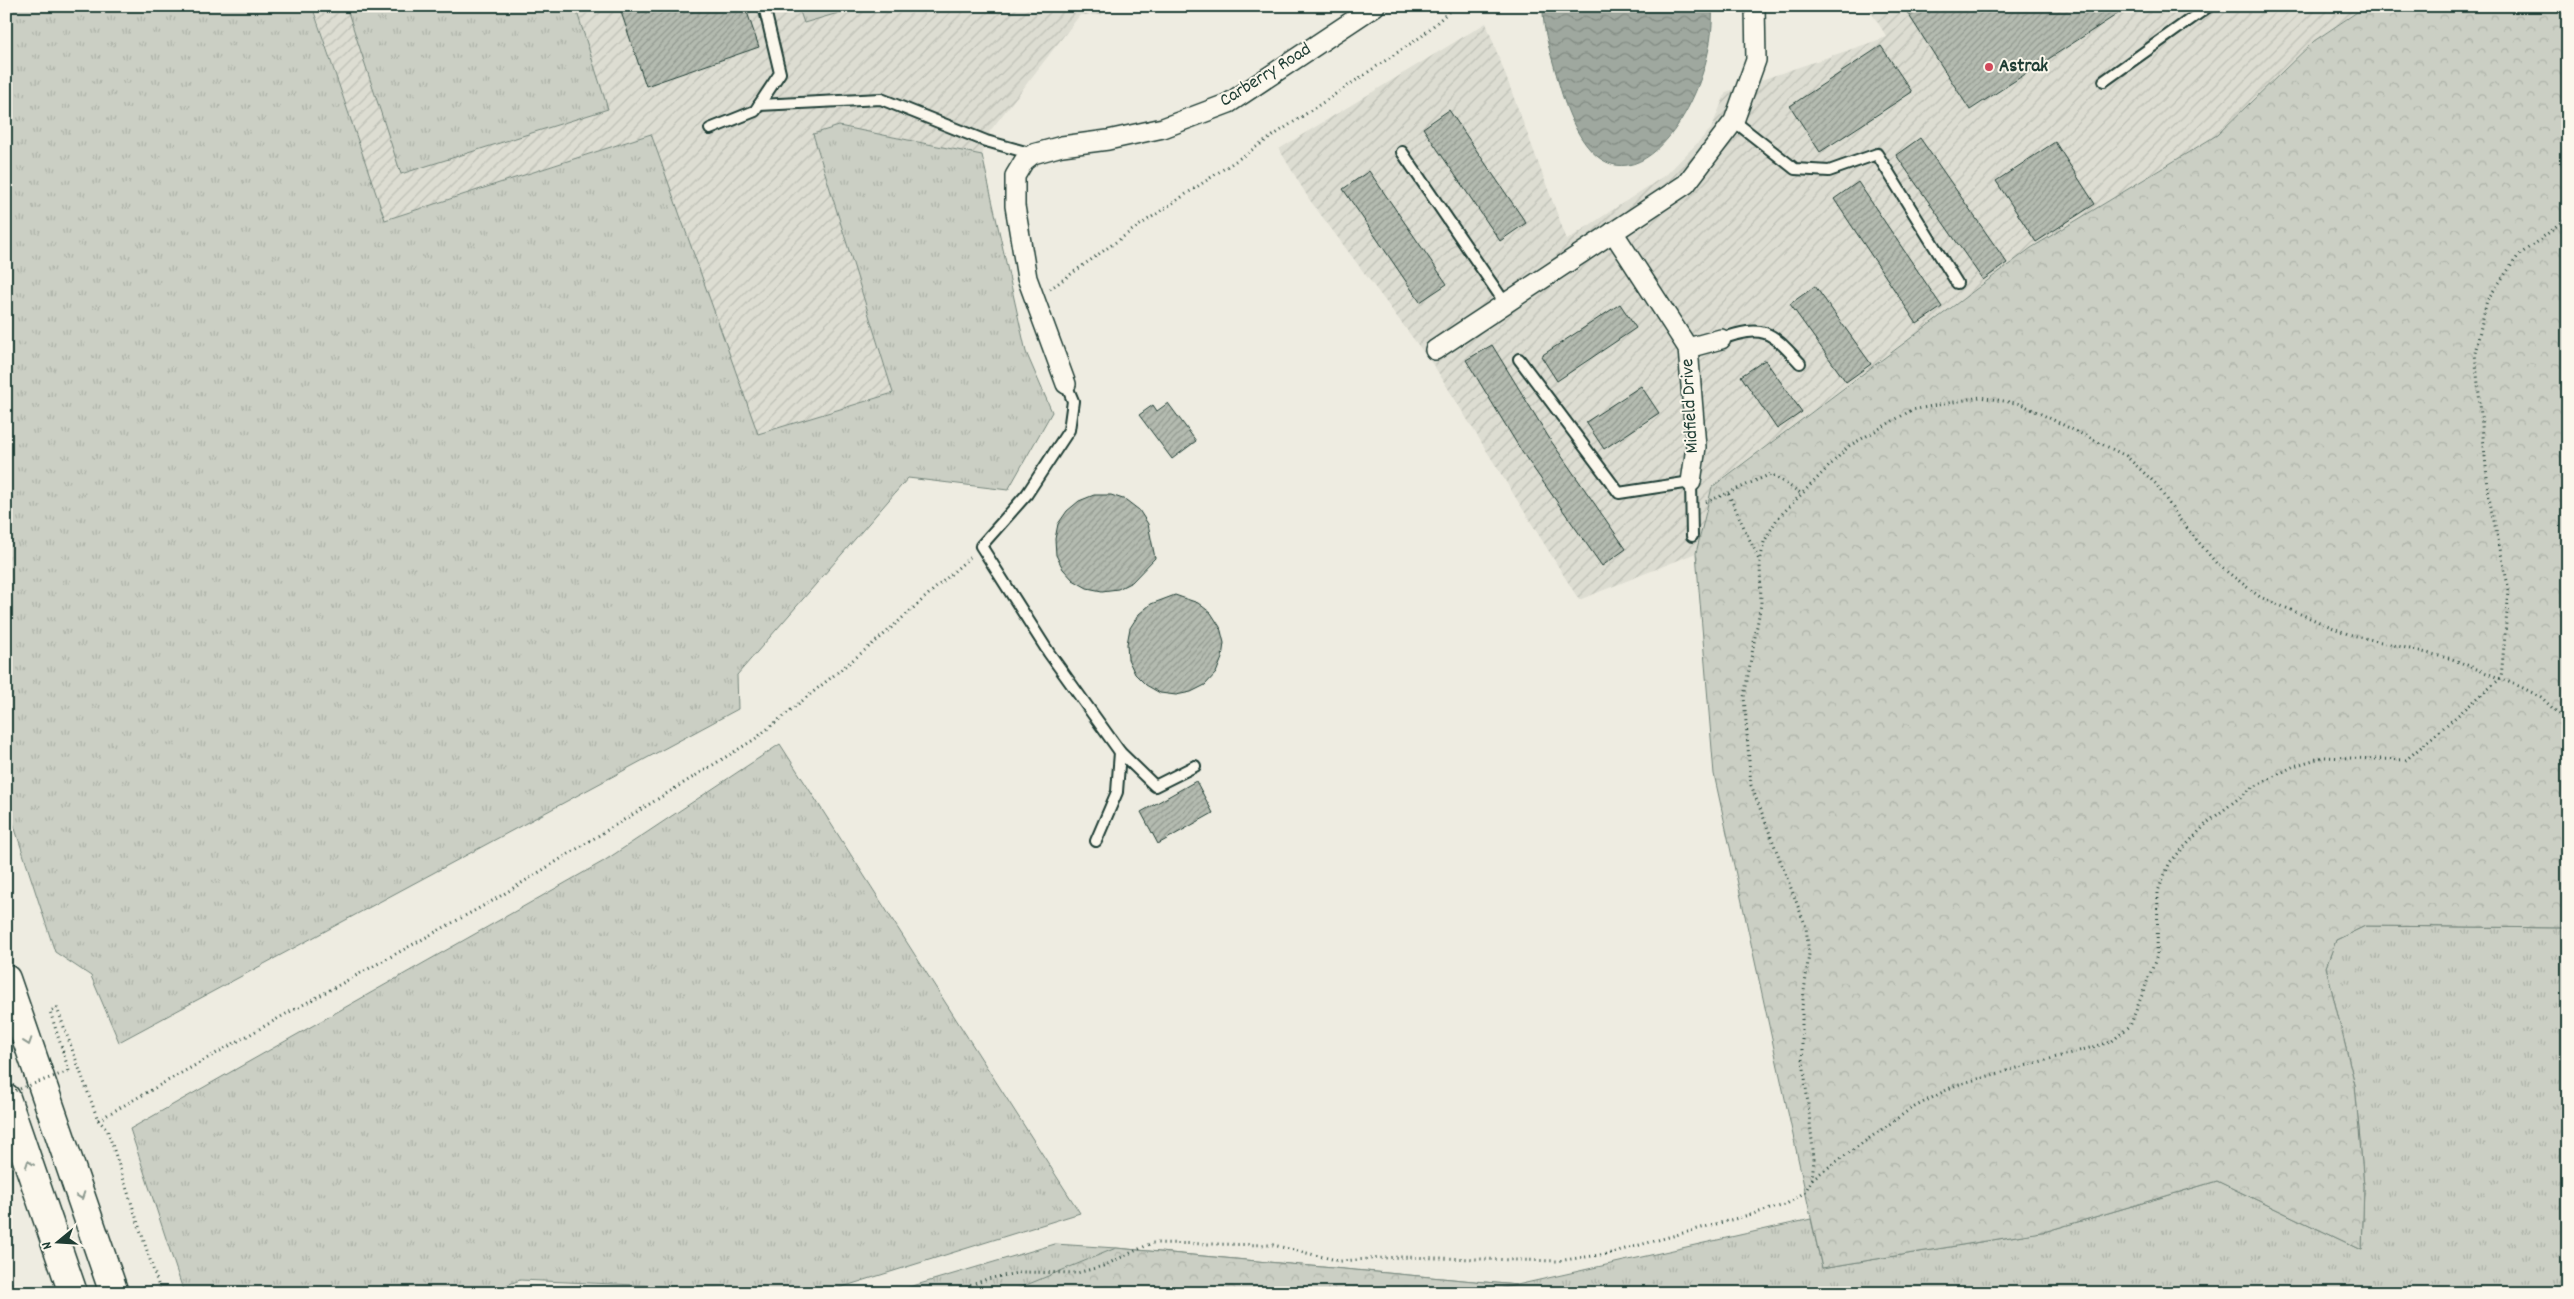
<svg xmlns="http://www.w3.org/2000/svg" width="2574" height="1299" viewBox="0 0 2574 1299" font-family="Dekko,sans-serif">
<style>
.industrial{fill:url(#industrial-furrows)}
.grass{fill:url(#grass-tufts);stroke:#75867c}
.forest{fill:url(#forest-crowns);stroke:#75867c}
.water{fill:url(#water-waves);stroke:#6c7d74}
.building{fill:url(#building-hatch);stroke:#1f3d34}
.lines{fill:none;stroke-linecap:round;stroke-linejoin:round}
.service-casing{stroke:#1f3d34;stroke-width:14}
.minor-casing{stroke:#1f3d34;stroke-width:22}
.trunk-casing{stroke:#1f3d34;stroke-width:31}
.path{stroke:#1f3d34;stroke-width:3;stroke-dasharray:1 4;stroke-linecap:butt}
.service{stroke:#fbf7ec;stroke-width:10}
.minor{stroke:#fbf7ec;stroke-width:19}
.trunk{stroke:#fbf7ec;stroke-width:28}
.path-bridge{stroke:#1f3d34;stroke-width:3;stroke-dasharray:1 4;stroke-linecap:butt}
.oneway{stroke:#8d9a90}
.poi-dot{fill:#d1495b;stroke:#fbf7ec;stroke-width:2}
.labels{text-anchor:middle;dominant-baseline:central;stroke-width:4;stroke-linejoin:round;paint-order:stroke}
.poi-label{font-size:19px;font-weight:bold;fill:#1f3d34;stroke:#fbf7ec;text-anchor:start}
.street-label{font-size:19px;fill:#1f3d34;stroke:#fbf7ec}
</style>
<defs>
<pattern id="industrial-furrows" width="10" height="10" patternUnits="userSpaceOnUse" patternTransform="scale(1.25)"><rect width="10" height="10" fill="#ddddd2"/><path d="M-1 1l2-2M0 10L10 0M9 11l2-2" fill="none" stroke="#bdbfb5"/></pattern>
<pattern id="grass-tufts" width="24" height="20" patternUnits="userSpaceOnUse" patternTransform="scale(1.25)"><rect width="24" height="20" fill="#cbcfc4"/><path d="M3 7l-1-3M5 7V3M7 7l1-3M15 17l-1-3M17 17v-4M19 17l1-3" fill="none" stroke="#aeb3a9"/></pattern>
<pattern id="forest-crowns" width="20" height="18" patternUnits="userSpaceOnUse" patternTransform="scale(1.25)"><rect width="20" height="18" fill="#cbcfc4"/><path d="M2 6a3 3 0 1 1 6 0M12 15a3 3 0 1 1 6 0" fill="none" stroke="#aeb3a9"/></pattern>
<pattern id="water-waves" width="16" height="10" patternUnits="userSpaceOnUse" patternTransform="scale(1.25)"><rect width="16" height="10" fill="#9fa89f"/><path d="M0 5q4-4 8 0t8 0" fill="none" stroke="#818a82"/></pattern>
<pattern id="building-hatch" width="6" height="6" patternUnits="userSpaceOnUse" patternTransform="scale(1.25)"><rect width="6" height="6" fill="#b4bbb0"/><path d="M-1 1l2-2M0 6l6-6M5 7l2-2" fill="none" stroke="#929990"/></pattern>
</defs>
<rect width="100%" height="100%" fill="#eeece1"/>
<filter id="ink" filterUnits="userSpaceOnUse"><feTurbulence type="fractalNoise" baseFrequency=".02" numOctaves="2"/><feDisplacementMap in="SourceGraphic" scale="10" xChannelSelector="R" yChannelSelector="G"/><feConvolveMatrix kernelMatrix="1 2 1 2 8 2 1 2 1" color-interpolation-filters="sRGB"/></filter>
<g filter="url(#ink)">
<!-- industrial -->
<g class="industrial">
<polygon points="313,6 1105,6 1102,15 1080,15 990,131 982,155 839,126 813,134 893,393 757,434 651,134 384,220"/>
<polygon points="1867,6 2366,6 2314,41 2217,135 2031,248 1712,486 1696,553 1579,600 1436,369 1309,199 1279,149 1486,23 1567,240 1667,174 1711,129 1726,92 1887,37"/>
</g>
<!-- grass -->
<g class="grass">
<polygon points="6,6 312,6 385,220 651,134 758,434 893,393 813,134 839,126 982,155 1026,352 1052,412 1008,490 908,478 737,675 738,709 119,1042 91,976 55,952 6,801"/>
<polygon points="346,6 575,6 608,109 401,174"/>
<polygon points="798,6 862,6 804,23"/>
<polygon points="780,744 1080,1213 823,1293 520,1280 486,1293 184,1293 130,1129 604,861"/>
<polygon points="2365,926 2568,928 2568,1293 889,1293 1055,1244 1116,1248 1517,1285 1811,1219 1822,1268 2047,1231 2217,1181 2362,1250 2364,1186 2355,1085 2326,967 2336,940"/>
</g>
<!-- forest -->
<g class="forest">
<polygon points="2366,6 2568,6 2568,928 2365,926 2336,940 2326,967 2355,1085 2364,1186 2362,1250 2217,1181 2047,1231 1822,1268 1714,774 1696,553 1712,487 2031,248 2217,135 2314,41"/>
<polygon points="1116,1248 1517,1285 1481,1293 1007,1293"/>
</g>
<!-- water -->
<path class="water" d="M1712,6C1719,106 1609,263 1559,84C1553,60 1542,31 1543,6Z"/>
<!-- building -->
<g class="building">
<polygon points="619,6 745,6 759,47 646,86"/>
<polygon points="1903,6 2130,6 1970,110"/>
<polygon points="1881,46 1912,92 1820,152 1790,106"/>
<polygon points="1449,110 1526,223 1500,241 1423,128"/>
<polygon points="1920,138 2007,263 1983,280 1896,155"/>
<polygon points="2055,142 2095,204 2036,242 1996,181"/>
<polygon points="1369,171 1447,284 1420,302 1343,189"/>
<polygon points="1858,182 1942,307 1917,324 1834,199"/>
<polygon points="1815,286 1871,364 1846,382 1790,304"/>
<polygon points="1620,304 1636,328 1557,381 1541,356"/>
<polygon points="1492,345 1551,441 1626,549 1602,566 1522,452 1466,360"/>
<polygon points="1765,360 1802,412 1777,429 1741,376"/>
<polygon points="1641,386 1659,413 1604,449 1586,422"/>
<polygon points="1168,403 1196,441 1172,459 1139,415 1153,405 1157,411"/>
<polygon points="1094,495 1111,495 1126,500 1139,510 1148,524 1155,558 1132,582 1118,589 1102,591 1087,588 1073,580 1063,569 1056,555 1055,539 1058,524 1067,511 1079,501"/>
<polygon points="1175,595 1198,603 1211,613 1220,627 1224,643 1222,658 1216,673 1205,685 1191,692 1176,695 1160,693 1146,685 1135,674 1128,659 1127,644 1130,628 1139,614 1151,604"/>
<polygon points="1196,781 1213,813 1158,844 1141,812"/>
</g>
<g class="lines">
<!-- service casing -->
<g class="service-casing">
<g id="service">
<polyline points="2104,81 2209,6"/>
<polyline points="759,105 881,99 986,141 1033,154"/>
<polyline points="1734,121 1795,169 1829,171 1877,154 1957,283"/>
<polyline points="710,129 755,111 780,73 764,6"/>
<polyline points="1402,152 1505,303"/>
<path d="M1721,339C1765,324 1770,331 1800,363"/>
<polyline points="1519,359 1619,493 1691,482 1692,536"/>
<polyline points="1066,384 1073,401 1069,430 1027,494 981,546 1049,653 1120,752 1155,786 1195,766"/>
<polyline points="1096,841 1117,792 1120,752"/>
<polyline points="6,1287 9,1293"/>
</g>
</g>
<!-- minor casing -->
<g class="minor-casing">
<g id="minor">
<polyline points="1613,232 1688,348 1696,447 1691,482"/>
<polyline points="1688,348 1721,339"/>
<polyline points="1435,350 1686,184 1734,121 1756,60 1755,6"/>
<polyline points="1066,384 1027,278 1015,206 1015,176 1024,161 1033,154 1062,146 1108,140 1163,128 1229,103 1375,6"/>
</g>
</g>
<!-- trunk casing -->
<g class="trunk-casing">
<g id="trunk">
<polyline points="6,979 114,1293"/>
<polyline points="6,1098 73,1293"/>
</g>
</g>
<!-- path -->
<g class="path">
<polyline points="1050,289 1134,229 1422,36 1455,6"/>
<polyline points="1728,493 1771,474 1802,494"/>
<polyline points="1706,502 1728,493 1760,562"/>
<polyline points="69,1071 50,1011 57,1008 98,1120 286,1014 494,900 755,739 880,638 970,557"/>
<polyline points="98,1120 107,1129 161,1293"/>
<polyline points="1812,1179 1909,1110 1956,1085 2111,1042 2130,1026 2157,956 2158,891 2170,862 2208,822 2252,788 2294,766 2323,757 2406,760 2501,678 2509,590 2489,498 2475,353 2487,300 2518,256 2568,218"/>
<polyline points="952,1293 987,1279 1022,1272 1077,1273 1103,1266 1152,1243 1273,1245 1340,1261 1399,1257 1557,1261 1607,1254 1785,1205 1805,1192 1812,1179 1814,1159 1802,1050 1802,1007 1809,954 1806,927 1751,785 1744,697 1761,604 1760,562 1764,542 1777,519 1849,446 1912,410 1980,397 2021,404 2126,456 2156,484 2180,520 2217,564 2260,597 2348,634 2452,659 2521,687 2541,697 2568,723"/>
</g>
<!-- service -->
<use href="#service" class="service"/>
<!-- minor -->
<use href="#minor" class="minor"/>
<!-- trunk -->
<use href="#trunk" class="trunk"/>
<!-- path-bridge -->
<polyline class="path-bridge" points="6,1094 69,1071"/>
</g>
<!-- one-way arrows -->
<defs><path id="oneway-chevron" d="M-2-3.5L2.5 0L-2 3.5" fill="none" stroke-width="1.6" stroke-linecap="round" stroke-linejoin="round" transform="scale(1.25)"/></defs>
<g class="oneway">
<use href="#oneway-chevron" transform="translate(28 1042) rotate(71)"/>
<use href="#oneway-chevron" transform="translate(29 1164) rotate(-109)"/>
<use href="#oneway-chevron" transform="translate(81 1196) rotate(71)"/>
</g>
</g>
<!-- markers -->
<circle class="poi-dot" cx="1989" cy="67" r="5"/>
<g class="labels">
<!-- poi labels -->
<g class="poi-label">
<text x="1999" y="67">Astrak</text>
</g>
<!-- street labels -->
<g class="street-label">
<text transform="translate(1266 76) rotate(-32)">Carberry Road</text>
<text transform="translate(1691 406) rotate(-93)">Midfield Drive</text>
</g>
</g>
<!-- margin -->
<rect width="2574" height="1299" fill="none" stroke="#fbf7ec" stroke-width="25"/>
<rect x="12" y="12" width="2549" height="1274" fill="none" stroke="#1f3d34" stroke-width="2" filter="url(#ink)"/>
<!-- north arrow -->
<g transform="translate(58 1242) rotate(252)" stroke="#fbf7ec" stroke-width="4" paint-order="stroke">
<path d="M0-4L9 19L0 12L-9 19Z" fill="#1f3d34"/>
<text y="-8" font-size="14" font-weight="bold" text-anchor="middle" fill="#1f3d34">N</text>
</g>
</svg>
